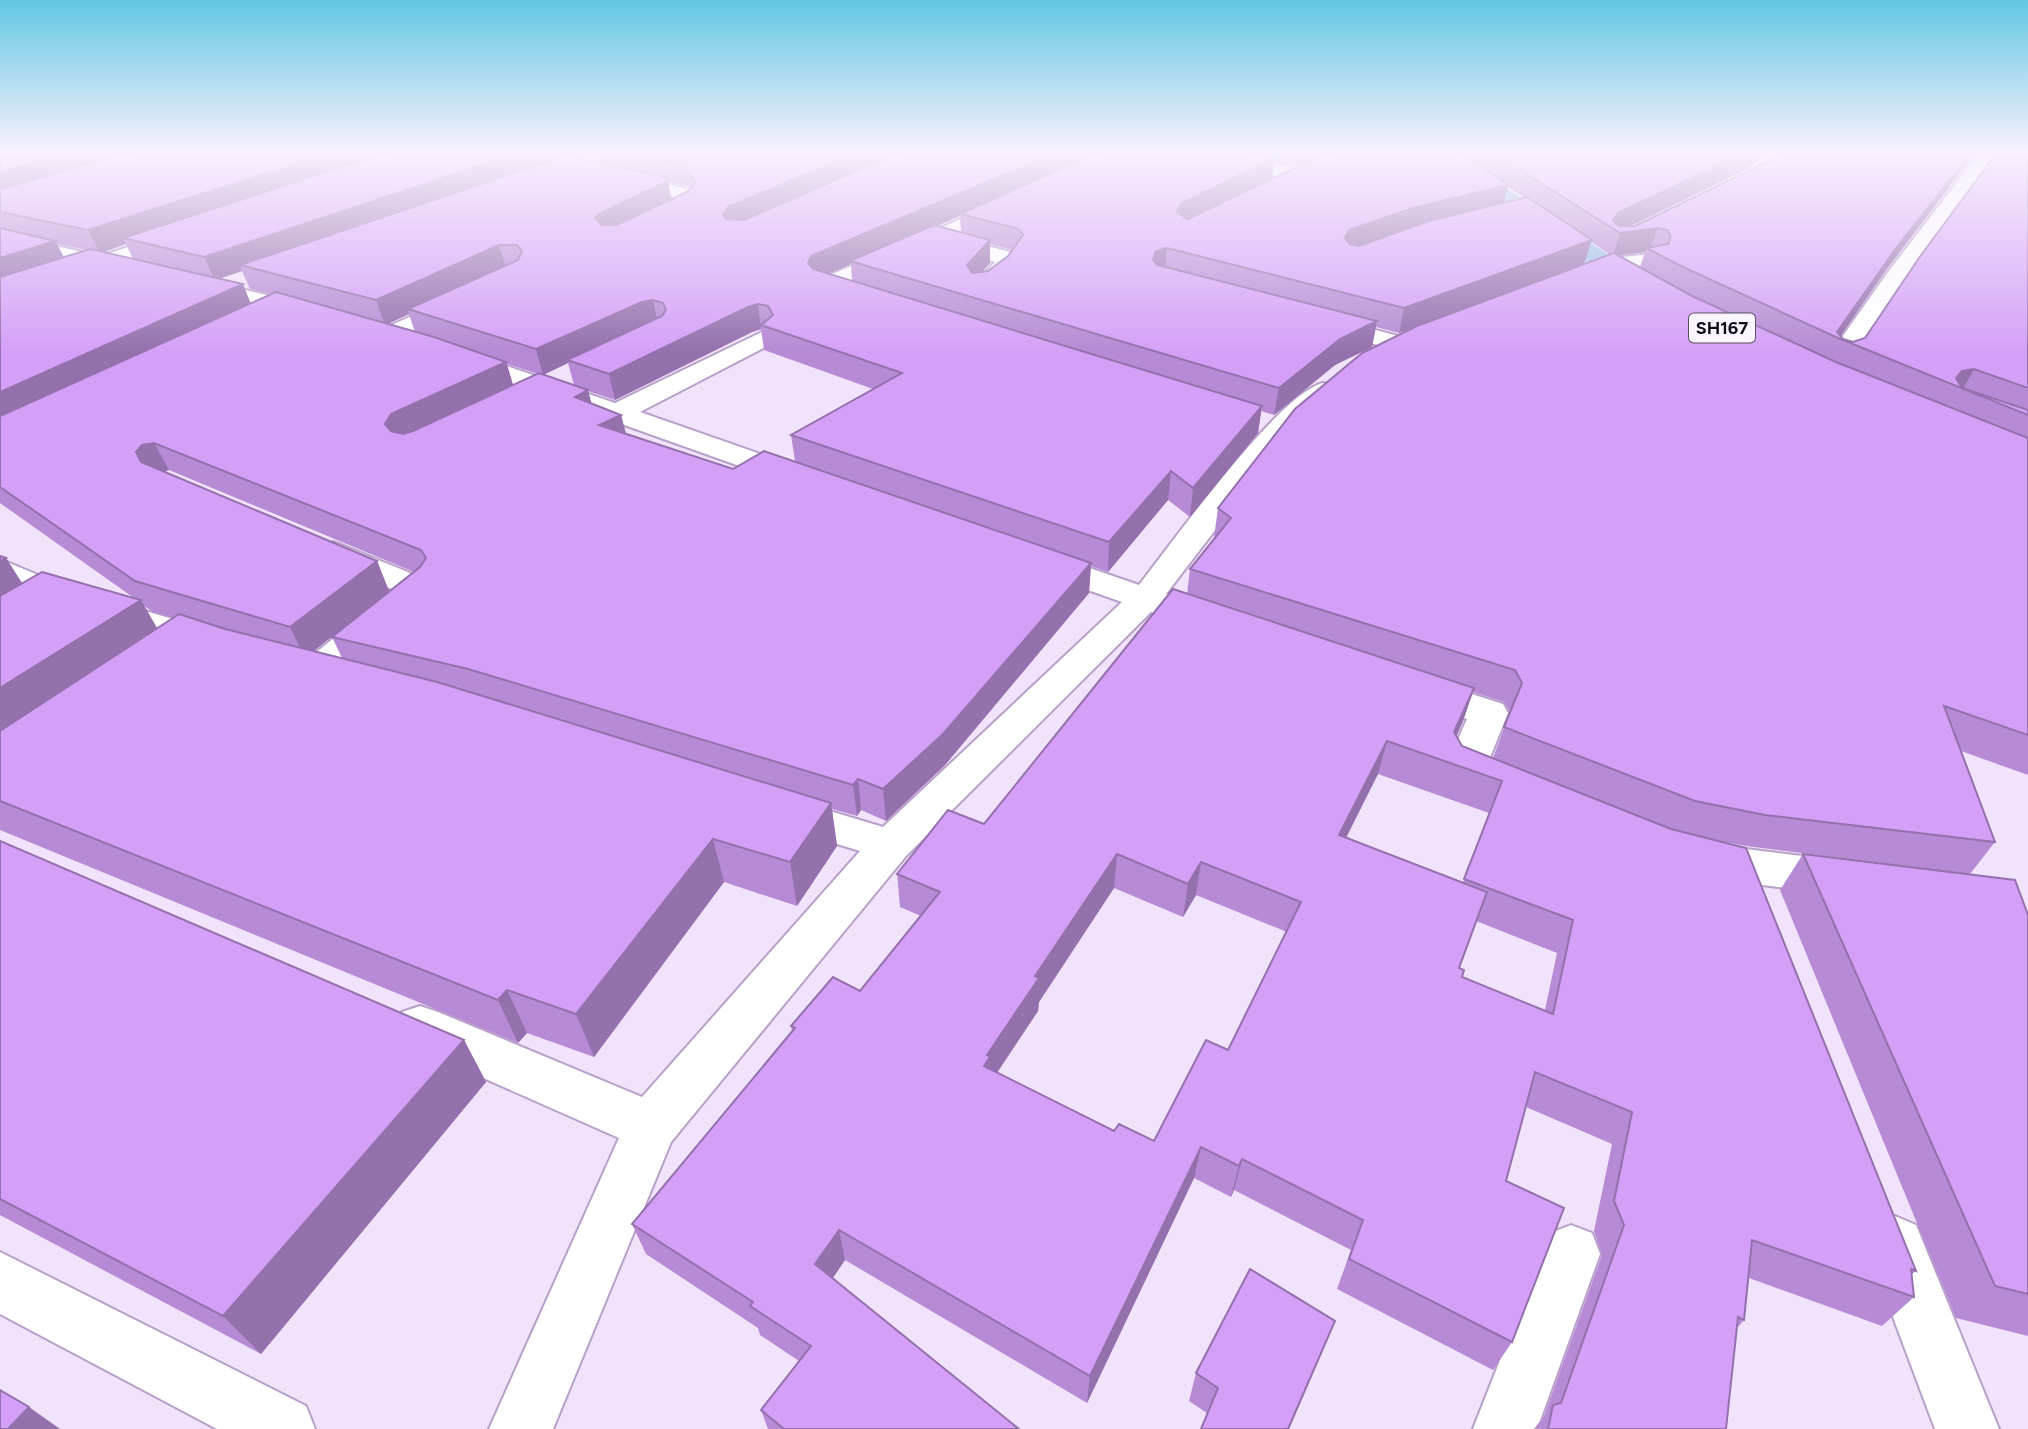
<svg xmlns="http://www.w3.org/2000/svg" width="2028" height="1429" viewBox="0 0 2028 1429" font-family="Figtree,sans-serif">
<style>
.lines{fill:none;stroke-linecap:round;stroke-linejoin:round}
.minor-casing{stroke:#b8a0c9;stroke-width:4}
.primary-casing{stroke:#fff;stroke-width:4}
.minor{fill:#fff;fill-rule:evenodd}
.primary{fill:#94bbe4;fill-rule:evenodd}
.wall{fill:#b68ad4;fill-rule:evenodd}
.shaded-wall{fill:#9470ad}
.building{fill:#d4a0f7;stroke:#9470ad;stroke-width:2;fill-rule:evenodd}
.labels{text-anchor:middle;dominant-baseline:central;stroke-width:5;stroke-linejoin:round;paint-order:stroke}
.shield{fill:#faf5fe;stroke:#59515e;stroke-width:2}
.shield-label{font-size:18px;font-weight:bold;fill:#140b1a}
</style>
<rect width="100%" height="100%" fill="#f2e3fd"/>
<g class="lines">
<!-- minor casing -->
<g class="minor-casing">
<g id="minor">
<polygon points="599,151 627,151 624,155 550,181 536,181 534,177 536,173"/>
<polygon points="1176,151 1213,151 1297,169 1350,151 1378,151 1375,155 1298,181 1185,156"/>
<polygon points="1981,151 2000,151 1905,280 1850,362 1841,365 1832,362 1828,357 1888,272"/>
<polygon points="618,172 688,189 696,206 693,210 657,227 643,227 640,223 643,219 675,204 673,197 611,182 609,178"/>
<path d="M1008,199L1015,201L1018,205L1015,209L954,237L1018,254L1021,259C1010,274 992,299 973,294L970,289L995,262L936,245L832,291H816L813,286L816,281Z"/>
<polygon points="179,231 186,233 189,237 186,241 126,262 141,265 144,270 141,275 133,277 0,245 0,233 100,256"/>
<path d="M1650,254L1658,256L1661,261L1658,266L1611,272L1581,283L1573,281L1570,276C1582,258 1630,257 1650,254Z"/>
<polygon points="198,279 292,301 296,306 292,311 284,313 190,291 187,286 190,281"/>
<polygon points="459,295 467,297 471,302 467,307 396,341 387,343 378,341 375,336 378,331"/>
<polygon points="1325,317 1410,339 1413,344 1410,349 1401,351 1316,329 1313,324 1316,319"/>
<polygon points="762,332 771,334 774,339 771,344 640,412 809,471 813,477 809,483 798,486 787,483 453,364 449,359 453,354 462,351 471,354 615,403"/>
<path d="M1323,383L1332,385L1336,391L1332,397L1289,434L1166,594L1223,614L1229,621L1223,628L1211,632L1151,612L906,856L671,1142L553,1429H489L619,1138L402,1042L395,1027L402,1012L420,1006L438,1012L642,1097L860,851L768,823L762,812L768,801L783,797L883,827L1122,602L1028,569L1024,562L1028,555L1040,552L1052,555L1139,585C1172,543 1278,394 1323,383Z"/>
<polygon points="334,542 430,581 435,588 430,595 325,682 312,686 299,682 293,674 299,666 394,590 323,559 318,552 323,545"/>
<polygon points="0,559 76,591 173,619 221,636 226,644 221,652 208,655 195,652 149,633 52,605 0,581"/>
<path d="M1418,677L1503,704L1508,713L1489,760L1512,769L1518,779L1512,789C1491,795 1458,786 1446,766L1467,719L1405,697L1399,689L1405,681Z"/>
<polygon points="1702,840 1746,849 1843,861 1859,866 1865,878 1859,890 1843,895 1746,883 1687,868 1680,856 1687,844"/>
<polygon points="1895,1216 1916,1225 1999,1429 1935,1429 1866,1245 1874,1225"/>
<polygon points="1571,1225 1592,1233 1600,1254 1537,1429 1473,1429 1550,1233"/>
<polygon points="0,1252 306,1406 315,1429 217,1429 0,1314"/>
</g>
</g>
<!-- primary casing -->
<g class="primary-casing">
<polygon id="primary" points="1428,151 1450,151 1649,281 1652,286 1649,291 1633,291 1599,271"/>
</g>
<!-- minor -->
<use href="#minor" class="minor"/>
<!-- primary -->
<use href="#primary" class="primary"/>
</g>
<!-- wall -->
<g class="wall">
<path d="M0,151H590L575,157L601,162L598,151H1769L1749,168L1631,226H1635L1773,159L1783,151H1977L1886,270L1841,335L1843,339L1853,342L1865,338L2028,151V775L1961,751L1995,842L1970,874L1746,846L1710,839L1916,1271L1911,1275L1914,1297L1882,1326L1749,1278L1744,1320L1737,1328L1726,1429H1534L1544,1416L1602,1255L1594,1231L1612,1144L1526,1107L1506,1181L1512,1342L1493,1370L1337,1289L1351,1250L1234,1190L1231,1197L1194,1178L1087,1403L845,1260L832,1279L1019,1429H768L761,1410L799,1361L760,1335L758,1328L646,1254L632,1224L792,1031L791,1026L860,991L921,916L900,907L897,874L984,824L1187,594L1190,569L1215,538L1214,537L1218,508L1412,328L1399,333L1376,327L1372,347L1335,365L1274,415L1261,411L1258,433L1190,517L1168,500L1108,572L1091,566L1089,593L945,765L886,821L861,810L857,816L832,809L837,846L797,906L724,882L594,1057L527,1033L518,1043L0,830V556L6,558L22,583L134,598L0,503ZM1275,162L1297,166L1272,178ZM668,182L689,186L691,190L671,199ZM1508,187L1524,198L1504,203ZM960,216L961,232L937,226ZM1591,242L1610,255L1584,264ZM57,244L87,250L64,257ZM126,244L133,259L103,252ZM990,244L1012,250L1008,256L988,271H983L990,263ZM1645,252L1640,267L1619,256ZM851,264L852,282L827,274ZM242,271L250,289L271,294L251,304L219,279ZM409,314L415,332L388,324ZM761,329L764,350L873,389L791,435L795,461L733,469L626,434L621,415L591,403L588,391L615,400L752,332ZM568,363L574,385L543,375ZM507,364L538,374L513,385ZM169,470L414,572L332,637L342,658L314,651L389,591L377,561L164,472ZM143,605L153,612L173,618L157,628ZM1473,692L1504,702L1510,712L1493,758L1462,746L1456,736L1463,721ZM1378,774L1489,813L1463,882L1346,837ZM1114,888L1183,917L1196,895L1287,932L1228,1050L1154,1141L1114,1131L997,1073L1038,1011L1039,1002ZM1476,921L1557,953L1545,1010L1462,977L1459,968Z"/>
<polygon points="0,841 464,1040 486,1082 261,1354 0,1215"/>
<polygon points="1803,854 2028,915 2028,1336 1956,1318 1780,890"/>
<polygon points="1323,1350 1289,1429 1201,1429 1207,1413 1189,1401 1196,1373"/>
</g>
<!-- shaded-wall -->
<g class="shaded-wall">
<polygon points="75,151 158,151 0,196 0,172"/>
<polygon points="336,151 405,151 123,238 126,244 100,253 88,230"/>
<polygon points="524,151 590,151 251,268 240,265 242,271 215,280 204,257"/>
<polygon points="861,151 910,151 731,230 723,214 728,207"/>
<polygon points="1060,151 1106,151 960,214 960,216 854,262 850,261 851,264 814,280 808,263 811,256"/>
<polygon points="1299,151 1340,151 1297,166"/>
<polygon points="1481,151 1484,151 1482,158 1477,167"/>
<polygon points="1748,151 1769,151 1749,168 1618,232 1613,221 1618,213"/>
<polygon points="1972,151 1977,151 1886,270 1837,341 1838,338 1837,332 1897,247"/>
<polygon points="1275,157 1272,178 1175,235 1177,212 1181,204"/>
<polygon points="668,181 672,203 600,241 595,218 600,213"/>
<polygon points="1508,185 1503,207 1345,253 1345,238 1349,230 1413,208"/>
<polygon points="1658,228 1650,250 1646,248 1645,252 1613,256 1620,233"/>
<polygon points="990,240 990,263 967,289 967,265"/>
<polygon points="1592,240 1584,264 1399,333 1404,308"/>
<polygon points="55,241 67,264 0,286 0,258"/>
<polygon points="499,245 506,269 408,309 409,314 385,325 376,300"/>
<polygon points="1167,248 1165,271 1154,275 1153,259 1156,251"/>
<polygon points="243,284 253,309 0,426 0,392"/>
<polygon points="653,300 658,324 567,360 568,363 543,375 536,349 642,302"/>
<polygon points="758,304 761,329 752,332 615,400 609,374 748,307"/>
<polygon points="1377,321 1372,347 1335,365 1274,415 1279,388 1340,339"/>
<polygon points="506,362 514,388 396,451 385,424 391,414"/>
<polygon points="1974,369 1963,389 1956,378 1962,371"/>
<polygon points="588,390 595,417 575,397"/>
<polygon points="1262,406 1258,433 1190,517 1193,488"/>
<polygon points="621,415 628,442 599,425"/>
<polygon points="154,443 169,470 156,473 151,481 136,452 142,445"/>
<polygon points="1171,471 1168,500 1108,572 1109,542"/>
<polygon points="6,558 32,599 0,618 0,561"/>
<polygon points="377,561 389,591 305,658 290,627"/>
<polygon points="1091,563 1089,593 945,765 886,821 883,789"/>
<polygon points="141,600 165,642 0,751 0,688"/>
<polygon points="1474,688 1463,721 1444,765 1454,732"/>
<polygon points="1387,741 1378,774 1331,868 1339,835"/>
<polygon points="858,779 861,810 857,816 853,785"/>
<polygon points="831,803 837,846 797,906 790,862"/>
<polygon points="713,839 724,882 594,1057 576,1014"/>
<polygon points="1117,854 1114,888 1039,1002 1038,1011 990,1083 984,1066 987,1055 1035,976"/>
<polygon points="1201,862 1196,895 1183,917 1188,884"/>
<polygon points="507,990 527,1033 518,1043 498,1000"/>
<polygon points="464,1040 486,1082 261,1354 223,1316"/>
<polygon points="1201,1147 1194,1178 1087,1403 1090,1376"/>
<polygon points="1242,1159 1234,1190 1231,1197 1239,1166"/>
<polygon points="839,1230 845,1260 822,1294 815,1264"/>
<polygon points="29,1407 60,1429 8,1429"/>
</g>
<!-- building -->
<g class="building">
<polygon points="0,151 75,151 0,172"/>
<polygon points="136,151 336,151 88,230 0,212 0,189"/>
<polygon points="391,151 524,151 204,257 123,238"/>
<polygon points="625,151 861,151 728,207 723,214 726,219 744,220 902,151 1060,151 811,256 808,263 813,269 1262,406 1193,488 1171,471 1109,542 791,435 902,373 761,325 773,315 768,306 758,304 748,307 609,374 567,360 662,316 666,310 663,303 653,300 642,302 536,349 408,309 518,260 522,251 517,245 499,245 376,300 240,265 568,155 667,178 668,181 600,213 595,218 602,225 617,225 691,190 695,183 685,165"/>
<polygon points="1101,151 1248,151 1275,157 1181,204 1177,212 1188,219 1309,161 1337,151 1458,151 1508,185 1413,208 1349,230 1345,238 1350,244 1359,246 1429,221 1527,197 1592,240 1404,308 1167,248 1156,251 1153,259 1157,265 1377,321 1340,339 1279,388 850,261 934,225 990,240 967,265 972,273 988,271 1008,256 1023,235 1019,229 960,214"/>
<polygon points="1490,151 1748,151 1618,213 1613,221 1619,226 1635,226 1773,159 1783,151 1972,151 1897,247 1837,332 1843,339 1853,342 1865,338 1919,258 1998,151 2028,151 2028,388 1974,369 1962,371 1956,378 1962,388 2028,410 2028,415 1838,338 1685,268 1646,248 1668,244 1671,237 1667,230 1658,228 1620,233"/>
<polygon points="0,228 55,241 0,258"/>
<polygon points="90,249 243,284 0,392 0,277"/>
<polygon points="1614,253 1692,296 1836,362 2028,438 2028,735 1944,706 1995,842 1765,815 1695,801 1504,727 1522,683 1515,670 1190,569 1231,518 1218,508 1295,409 1362,353 1417,326"/>
<polygon points="276,292 434,337 506,362 391,414 385,424 391,431 403,434 413,431 539,373 588,390 575,397 621,415 599,425 733,469 764,451 1091,563 943,734 883,789 858,779 853,785 468,669 332,637 420,567 426,558 421,550 154,443 142,445 136,452 141,462 377,561 290,627 135,581 0,487 0,416"/>
<polygon points="0,556 6,558 0,561"/>
<polygon points="42,572 141,600 0,688 0,596"/>
<path d="M1173,589L1474,688L1454,732L1462,746L1671,829L1746,848L1916,1271L1911,1269L1914,1297L1752,1240L1744,1320L1738,1317L1726,1429H1548L1553,1405L1561,1403L1624,1225L1614,1201L1632,1112L1535,1072L1506,1181L1564,1208L1512,1342L1349,1259L1363,1220L1242,1159L1239,1166L1201,1147L1090,1376L839,1230L815,1264L1019,1429H784L761,1410L811,1346L750,1306L753,1302L632,1224L795,1028L791,1026L833,977L860,991L940,892L897,874L948,810L984,824ZM1387,741L1502,781L1464,879L1573,920L1553,1014L1462,977L1464,970L1459,968L1487,892L1339,835ZM1117,854L1188,884L1201,862L1301,902L1228,1050L1206,1040L1154,1141L1119,1124L1114,1131L984,1066L990,1057L987,1055L1039,978L1035,976Z"/>
<polygon points="179,614 225,629 437,682 831,803 790,862 713,839 576,1014 507,990 498,1000 0,801 0,731"/>
<polygon points="0,841 464,1040 223,1316 0,1199"/>
<polygon points="1803,854 2015,880 2028,915 2028,1294 1995,1286"/>
<polygon points="1250,1269 1335,1321 1288,1429 1201,1429 1218,1388 1196,1373"/>
<polygon points="0,1390 29,1407 8,1429 0,1429"/>
</g>
<!-- sky -->
<linearGradient id="sky" x2="0" y2="1"><stop stop-color="#63c7e4"/><stop offset="0.43" stop-color="#f9f2fe"/><stop offset="1" stop-color="#f9f2fe" stop-opacity="0"/></linearGradient>
<rect width="2028" height="352" fill="url(#sky)"/>
<g class="labels">
<!-- shield labels -->
<rect class="shield" x="1689" y="313.5" width="66" height="29" rx="5"/>
<g class="shield-label">
<text x="1722" y="328">SH167</text>
</g>
</g>
</svg>
